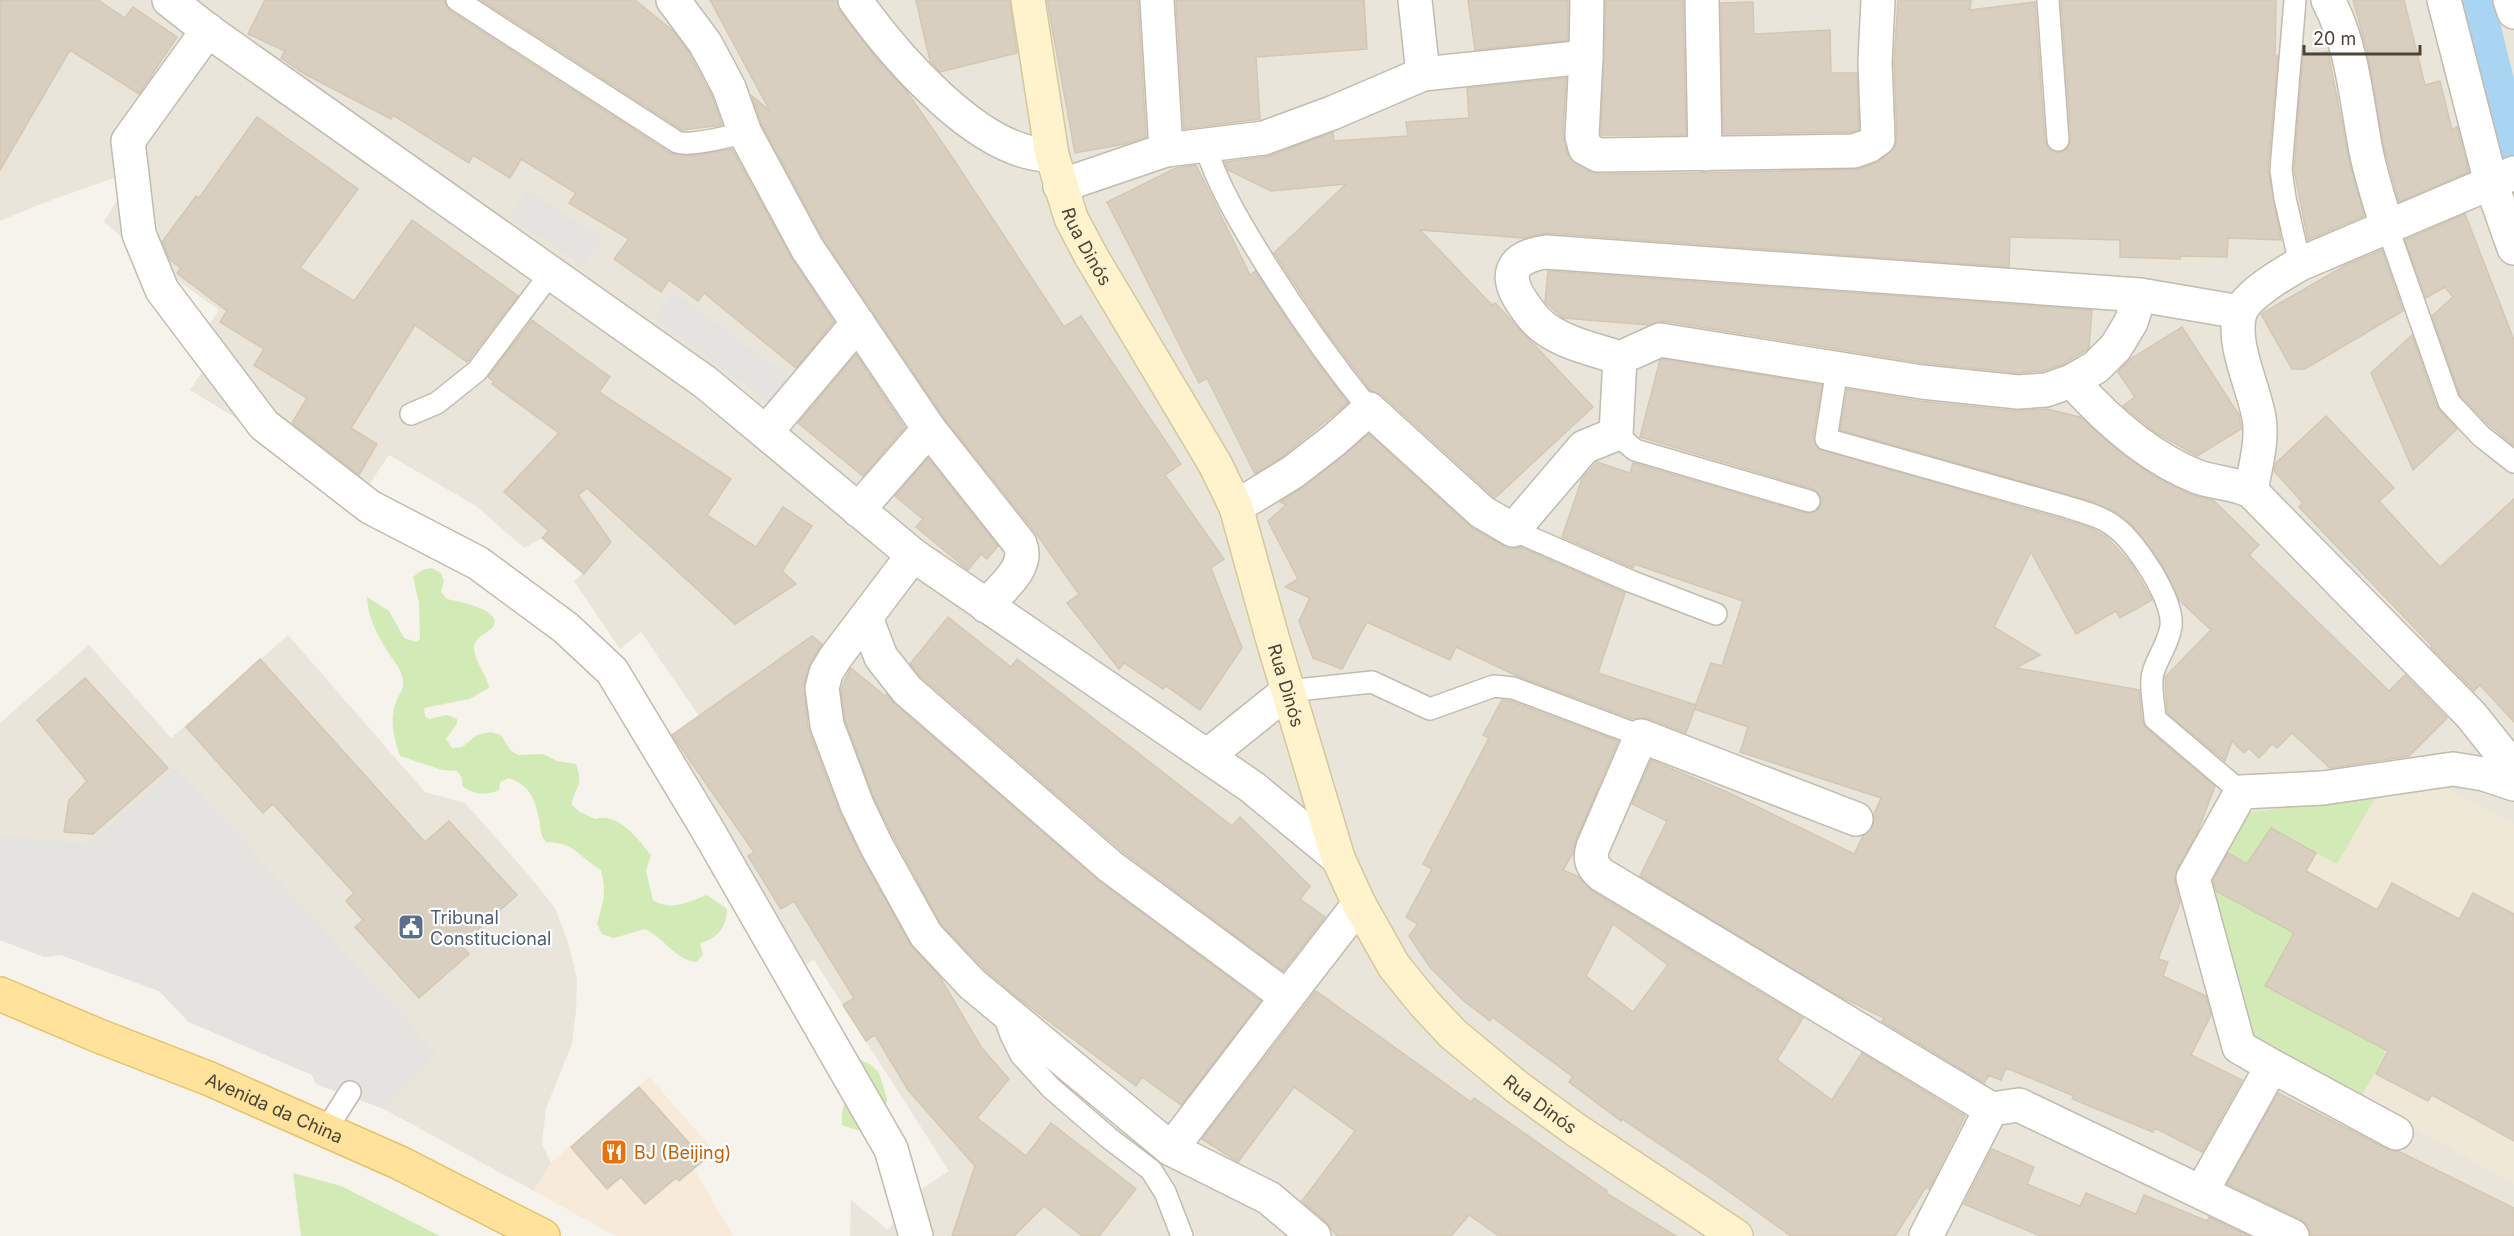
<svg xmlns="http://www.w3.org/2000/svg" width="2514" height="1236" viewBox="0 0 2514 1236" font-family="Inter,sans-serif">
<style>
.residential{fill:#eae5da}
.commercial{fill:#f7ead8}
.education{fill:#efe8d6}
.green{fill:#d2eab5}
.parking{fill:#e5e3e0}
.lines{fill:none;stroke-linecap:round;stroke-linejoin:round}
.canal{stroke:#a9d4f2;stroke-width:40}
.building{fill:#d8cfc1;stroke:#d3c7b4;stroke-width:1.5;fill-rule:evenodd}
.lane-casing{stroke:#c2bbae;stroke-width:24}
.street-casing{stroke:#c2bbae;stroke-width:36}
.secondary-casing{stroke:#d6c79b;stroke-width:36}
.primary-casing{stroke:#e6c16a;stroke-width:36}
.lane{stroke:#fff;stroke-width:21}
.street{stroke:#fff;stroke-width:33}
.secondary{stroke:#fff3cd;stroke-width:33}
.primary{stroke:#ffe39c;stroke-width:33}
.labels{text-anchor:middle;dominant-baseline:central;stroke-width:4.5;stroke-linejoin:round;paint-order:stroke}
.street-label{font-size:18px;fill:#4b4439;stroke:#fff}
.service-label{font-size:18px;fill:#4e5e75;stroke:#fff;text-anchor:start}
.food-label{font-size:18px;fill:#c56008;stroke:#fff;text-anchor:start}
</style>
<rect width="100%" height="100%" fill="#f6f3ec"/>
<!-- residential -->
<g class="residential">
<polygon points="0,0 2514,0 2514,1236 850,1236 851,1200 888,1230 915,1193 949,1171 814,960 800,968 658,746 699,716 641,632 620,649 574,581 583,573 542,538 524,548 476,506 389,455 362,495 190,390 219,346 203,333 219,310 149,260 104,222 134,171 43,203 0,221"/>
<polygon points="288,635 425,792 465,803 527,873 555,908 568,942 577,979 576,1011 572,1044 546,1108 542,1144 551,1163 534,1191 384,1109 316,1084 312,1075 189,1022 159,991 61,955 45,957 0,940 0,723 89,645 171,738"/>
</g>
<!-- commercial -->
<polygon class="commercial" points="649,1077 714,1151 694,1169 733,1236 616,1236 534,1191 551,1163"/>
<!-- education -->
<polygon class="education" points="2438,784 2514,824 2514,1184 2244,1031 2223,851 2243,814"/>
<!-- green -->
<g class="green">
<path d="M432,568L441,573L444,581L441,592L447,599C456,601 507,610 492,628C485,635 474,637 474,649C475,663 487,674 489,688L469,699L424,708L425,716L429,719L447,715L457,719V724L446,739L452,748L462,747L477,735L491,732L501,735L510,750L518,755L543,754L557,761L576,764C585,791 574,783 572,805L580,812L595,819C618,812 637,838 651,855L646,871L653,900C671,912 688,902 707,895L727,909C727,927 717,939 700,943L703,955L696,962C676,960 664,938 645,929L614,938L602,934L597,924C603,901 607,895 601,870C578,856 574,842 546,842C539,834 541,828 539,819C535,798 529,785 509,778L500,782L499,790C484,796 475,795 462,786V778L457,771L442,770L400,756C394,738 389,721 396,702C399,694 404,690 403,680C400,665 390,657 383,644C374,628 368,615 367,597L389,611L404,638L416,642L420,639L419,603L413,577L422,570Z"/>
<polygon points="2378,793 2337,864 2271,829 2232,899 2294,933 2266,986 2382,1048 2386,1054 2360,1098 2244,1031 2203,887 2249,813"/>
<path d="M841,1052L870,1064L879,1073L887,1099L883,1122C868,1133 860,1132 842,1125V1113L845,1101Z"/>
<polygon points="293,1173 341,1186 440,1236 301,1236"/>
</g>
<!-- parking -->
<g class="parking">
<polygon points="527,189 602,238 584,266 509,217"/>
<polygon points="674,291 789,377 769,403 654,318"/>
<polygon points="176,767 436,1053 384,1109 316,1084 312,1075 189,1022 159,991 61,955 45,957 0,940 0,835 89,844"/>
</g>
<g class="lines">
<!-- canal -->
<polyline class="canal" points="2474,0 2514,163"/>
</g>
<!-- building -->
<g class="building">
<polygon points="0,0 98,0 125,18 133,7 177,37 139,94 70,50 0,170"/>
<polygon points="265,0 444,0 450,11 670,153 692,156 732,149 791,257 834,322 796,368 704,293 698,301 669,280 661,292 614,259 629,239 569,203 576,193 521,159 510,178 473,155 469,163 393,115 391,119 303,73 281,58 285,51 248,34"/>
<polygon points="481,0 635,0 673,31 689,53 712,96 722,125 682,130"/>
<polygon points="710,0 837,0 840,11 878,60 905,89 950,154 1064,327 1081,316 1181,464 1165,475 1224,559 1211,568 1242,648 1200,710 1166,686 1163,689 1124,663 1119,669 1067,603 1079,594 1035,532 944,418 823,238 762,125 752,96 770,111"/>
<polygon points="916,0 1010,0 1017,53 940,72 930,61"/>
<polygon points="1047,0 1138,0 1146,137 1125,144 1075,153"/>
<polygon points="1176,0 1364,0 1367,49 1256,57 1260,119 1184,129"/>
<polygon points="1468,0 1568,0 1568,40 1475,50"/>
<polygon points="1606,0 1683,0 1686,135 1601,135"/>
<polygon points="1898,0 1971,0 1970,10 2035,2 2045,141 2048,148 2058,153 2066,150 2071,139 2061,0 2276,0 2275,56 2278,56 2268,169 2281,240 2228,238 2227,257 2180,256 2180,259 2120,257 2120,240 2010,237 2009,267 1547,233 1523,238 1420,230 1492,305 1495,303 1593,407 1495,498 1382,395 1371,391 1325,330 1274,253 1346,184 1271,191 1228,170 1225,162 1270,156 1333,132 1334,141 1408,136 1406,122 1469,118 1467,88 1566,78 1563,135 1567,153 1576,164 1590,172 1598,174 1705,173 1860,169 1878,162 1895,147 1897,138 1894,62"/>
<polygon points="2353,0 2404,0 2425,85 2440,81 2452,130 2457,127 2469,172 2399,202 2384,147 2367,51"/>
<polygon points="1753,2 1754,34 1830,30 1831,73 1857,73 1859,129 1851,132 1723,134 1721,3"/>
<polygon points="2328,52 2350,164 2364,216 2308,240 2294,170 2303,54"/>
<polygon points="257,117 358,189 300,268 354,301 412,220 518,296 467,362 415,325 351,428 377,444 359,475 292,423 307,398 254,365 264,349 220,322 227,311 177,273 181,268 170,260 162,242 196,196 199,198"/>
<polygon points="1196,165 1250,275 1255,271 1304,345 1348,403 1282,457 1255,474 1207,378 1199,383 1107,202 1176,168"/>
<polygon points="2465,214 2514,340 2514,446 2487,423 2460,395 2432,316 2453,297 2445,287 2426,298 2405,240"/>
<polygon points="2382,250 2403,311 2305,369 2292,369 2261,314 2346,265"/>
<polygon points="1548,271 2092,310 2089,348 2064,364 2042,371 2018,373 1924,363 1663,321 1649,325 1563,318 1545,302"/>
<polygon points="532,320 610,377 599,392 731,479 707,515 756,547 783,507 812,526 782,571 796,584 735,624 587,488 578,495 611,542 584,574 542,538 549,531 504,492 559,433 492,384 494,382 488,377"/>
<polygon points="2182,327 2239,415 2240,421 2241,429 2197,456 2156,433 2123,406 2135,397 2118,372 2129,360"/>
<polygon points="2412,335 2437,407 2457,429 2413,470 2371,373"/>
<polygon points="856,354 905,428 863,476 798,423"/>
<polygon points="1663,359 1822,385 1813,437 1818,449 2086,526 2107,537 2132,565 2152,600 2120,618 2116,611 2076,634 2031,552 1994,627 2040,655 2016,668 2139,690 2142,720 2146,728 2215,786 2197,833 2177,869 2175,883 2180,903 2158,959 2168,962 2163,976 2206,996 2211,1015 2191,1055 2242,1080 2202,1152 2155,1128 2153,1132 2072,1099 2074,1096 2006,1068 2001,1080 1989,1075 1984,1083 1882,1021 1884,1018 1835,994 1640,876 1667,821 1632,804 1651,760 1727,792 1854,854 1863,836 1873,826 1874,814 1881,798 1740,752 1748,727 1694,709 1711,663 1722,666 1743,601 1634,564 1633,568 1562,537 1582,479 1597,462 1630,473 1633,463 1805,513 1813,513 1821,505 1821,497 1813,489 1640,437 1660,360"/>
<polygon points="1847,389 1919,401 2016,411 2047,409 2080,417 2117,450 2152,475 2190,494 2213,500 2259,545 2249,555 2389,691 2405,675 2447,718 2409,756 2330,768 2292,733 2277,748 2272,744 2259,758 2249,748 2244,753 2232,741 2225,761 2167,713 2165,677 2211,630 2179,600 2163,566 2132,525 2116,512 2088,500 1840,430"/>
<polygon points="2326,416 2394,488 2379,501 2440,567 2514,499 2514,722 2480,685 2474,691 2431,647 2432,646 2299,507 2303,503 2274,471 2276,463"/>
<polygon points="1369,434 1472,528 1504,546 1512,549 1520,547 1625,593 1598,673 1696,705 1686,733 1647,718 1633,719 1515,675 1456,647 1450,660 1367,622 1342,669 1313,658 1299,621 1310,598 1285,587 1298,579 1268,521 1286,505 1280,502 1304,487"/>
<polygon points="928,458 998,546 987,559 981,554 968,570 916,527 923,519 895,496"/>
<polygon points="948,617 1011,667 1017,659 1232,826 1240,817 1310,886 1300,899 1325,917 1283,971 1123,852 921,677 910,664"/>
<polygon points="812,636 822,644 810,664 804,684 808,728 840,813 860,854 910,944 940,977 981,1047 1009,1079 977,1118 1026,1156 1051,1123 1136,1189 1099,1236 1082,1236 1044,1206 1014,1236 952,1236 975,1166 908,1090 875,1035 866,1041 843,1005 854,998 794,901 781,909 748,856 754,852 672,735"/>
<polygon points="260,659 425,842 449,821 517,895 461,945 469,954 419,998 355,927 363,920 346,901 354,893 273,804 263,813 186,727"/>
<polygon points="851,668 885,696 887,694 895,704 1099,881 1261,1001 1181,1105 1142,1077 1136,1086 1018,998 985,970 941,924 893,836 874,798 845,720 841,689"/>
<polygon points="85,678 168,768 93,834 64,832 69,800 87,781 37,720"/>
<path d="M1502,700L1510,701L1618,741L1576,840L1573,853L1563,870L1579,877L1592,891L1803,1018L1777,1060L1832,1100L1862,1053L1965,1116L1929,1189L1926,1187L1895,1236H1791L1707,1176L1622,1119L1621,1121L1569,1082L1573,1077L1492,1017L1490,1021L1465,1002L1430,967L1409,936L1418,924L1406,917L1432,869L1423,864L1489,738L1483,735ZM1613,924L1668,965L1633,1012L1586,976Z"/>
<polygon points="2271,828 2316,853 2306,871 2377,910 2392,883 2459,919 2473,893 2514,914 2514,1141 2432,1095 2428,1101 2376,1074 2388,1051 2265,986 2294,933 2216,891 2213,880 2228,853 2247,864"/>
<polygon points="1316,991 1471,1102 1474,1098 1607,1191 1606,1193 1676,1236 1499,1236 1469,1215 1451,1236 1337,1236 1326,1222 1302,1201 1355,1131 1294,1087 1238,1162 1202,1139"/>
<polygon points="639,1087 704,1160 679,1181 676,1178 645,1204 621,1177 607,1189 571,1147"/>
<polygon points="2278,1093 2387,1149 2398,1151 2514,1208 2514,1236 2311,1236 2308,1226 2300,1219 2227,1184"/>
<polygon points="1992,1149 2034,1167 2027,1184 2080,1206 2086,1193 2136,1214 2144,1195 2207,1221 2209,1217 2249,1236 2041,1236 1964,1204"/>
</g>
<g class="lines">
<!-- lane casing -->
<g class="lane-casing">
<g id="lane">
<path d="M457,0L677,142C690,147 729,136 745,133"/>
<polyline points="2048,0 2058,140"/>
<polyline points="2295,0 2281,170 2285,198 2300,264"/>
<path d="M1205,145C1218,187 1242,226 1265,263C1297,314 1331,362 1369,409"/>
<polyline points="2387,226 2449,402 2481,436 2514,462"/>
<path d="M1837,369L1826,439L2064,506C2080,511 2101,516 2115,527C2136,542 2174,600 2171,626C2169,645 2153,663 2152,678C2151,691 2154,706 2155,719L2241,792"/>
<polyline points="411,414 437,403 477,371 551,273"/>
<polyline points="1616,434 1635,450 1809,501"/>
<polyline points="1513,530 1630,581 1716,614"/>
<polyline points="1288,691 1372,682 1430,709 1494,686 1513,688 1641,736"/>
<polyline points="1003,1013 1011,1035 1021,1055 1051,1088 1109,1138 1151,1170 1165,1192 1182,1236"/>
<polyline points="326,1130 350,1092"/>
</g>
</g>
<!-- street casing -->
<g class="street-casing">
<g id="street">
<polyline points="169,0 210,32 705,382 913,555 1252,787 1338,858"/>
<path d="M673,0L705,43L717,65L729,88L745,133L807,248L929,429L1020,544C1030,568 1000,589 986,606"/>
<path d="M855,0C894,55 981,157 1052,155"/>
<polyline points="1157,0 1166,150"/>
<polyline points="1415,0 1423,74"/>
<polyline points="1702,0 1705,154"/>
<path d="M2328,0C2353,47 2356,99 2366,151C2371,176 2379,201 2387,226"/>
<polyline points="2444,0 2491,183 2514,248"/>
<polyline points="2510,0 2514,12"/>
<polyline points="208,30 128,141 139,234 162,290 264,425 370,507 478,563 566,628 612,671 706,827 891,1149 916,1236"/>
<polyline points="1586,57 1582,136 1585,148 1598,155 1854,151 1868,146 1878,139 1875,62 1878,0"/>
<polyline points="1060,186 1166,150 1264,138 1332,113 1423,74 1586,57 1587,0"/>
<path d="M2140,295L2131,322L2116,347L2096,367L2072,381L2046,390L2018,392L1922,382L1660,340L1620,358C1596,350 1567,344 1546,329C1537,323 1530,314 1524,305C1503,276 1510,257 1546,252L2140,295L2240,312"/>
<path d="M2072,381C2106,419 2149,458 2198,477C2216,483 2234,483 2251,491L2471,715L2514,769"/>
<polyline points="766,432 858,323"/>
<path d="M2251,491C2255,468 2263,441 2259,418C2254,387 2231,344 2240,313C2246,295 2284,273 2300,264L2514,173"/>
<polyline points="1236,507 1293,472 1333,441 1369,409 1482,512 1513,530 1584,447 1616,434 1620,358"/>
<polyline points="858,510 929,429"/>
<polyline points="913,555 835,658 826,673 822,688 827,725 857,805 876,845 926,935 972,984 1171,1149 1269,1198 1314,1236"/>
<polyline points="866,618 881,657 907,690 1111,867 1287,997 1359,904"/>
<polyline points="1207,756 1288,691"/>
<path d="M1856,819L1641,736L1593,847C1589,859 1592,867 1602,875L1991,1109L2019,1105L2292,1236"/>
<polyline points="2272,1066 2239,1047 2193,878 2241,792 2323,788 2453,769 2484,774 2514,784"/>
<polyline points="1171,1149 1287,997"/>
<polyline points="2202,1191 2272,1066 2396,1133"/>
<polyline points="1926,1236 1991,1109"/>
</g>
</g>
<!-- secondary casing -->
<g class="secondary-casing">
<g id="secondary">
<path id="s1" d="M1028,0L1052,155L1071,218L1091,256L1215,464L1236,507L1272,637L1338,858L1359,904L1394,966L1424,1003L1453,1034L1517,1087L1576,1130L1736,1236"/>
</g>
</g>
<!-- primary casing -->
<g class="primary-casing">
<g id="primary">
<path id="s2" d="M0,994L99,1036L210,1079L400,1163L543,1236"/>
</g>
</g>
<!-- lane -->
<use href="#lane" class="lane"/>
<!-- street -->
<use href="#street" class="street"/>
<!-- secondary -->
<use href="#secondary" class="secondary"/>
<!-- primary -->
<use href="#primary" class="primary"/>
</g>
<!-- icons -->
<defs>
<g id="civic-square" transform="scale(1.35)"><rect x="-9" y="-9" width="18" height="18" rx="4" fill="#5c6f8a" stroke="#fff"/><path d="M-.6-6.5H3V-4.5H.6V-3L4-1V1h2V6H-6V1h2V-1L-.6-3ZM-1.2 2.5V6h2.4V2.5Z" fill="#fff"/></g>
<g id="restaurant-square" transform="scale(1.35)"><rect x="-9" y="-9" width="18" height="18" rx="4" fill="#e8710a" stroke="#fff"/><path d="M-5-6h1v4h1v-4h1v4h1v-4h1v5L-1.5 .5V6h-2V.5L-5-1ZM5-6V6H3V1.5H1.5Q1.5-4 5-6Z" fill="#fff"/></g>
</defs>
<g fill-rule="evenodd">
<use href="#civic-square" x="411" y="927"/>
<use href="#restaurant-square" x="614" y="1152"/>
</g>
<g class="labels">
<!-- street labels -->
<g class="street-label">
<text stroke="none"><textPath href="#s1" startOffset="255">Rua Dinós</textPath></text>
<text stroke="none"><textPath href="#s1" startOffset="741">Rua Dinós</textPath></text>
<text stroke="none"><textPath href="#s1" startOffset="1245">Rua Dinós</textPath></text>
<text stroke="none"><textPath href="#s2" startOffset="297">Avenida da China</textPath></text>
</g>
<!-- service labels -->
<g class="service-label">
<text x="430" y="917">Tribunal<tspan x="430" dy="21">Constitucional</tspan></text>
</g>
<!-- food labels -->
<g class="food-label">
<text x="634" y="1152">BJ (Beijing)</text>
</g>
</g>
<!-- scale -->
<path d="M2304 45v9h116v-9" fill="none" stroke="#4b4439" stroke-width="3"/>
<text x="2313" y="45" font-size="18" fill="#4b4439" stroke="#ffffff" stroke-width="4.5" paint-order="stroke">20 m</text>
</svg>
